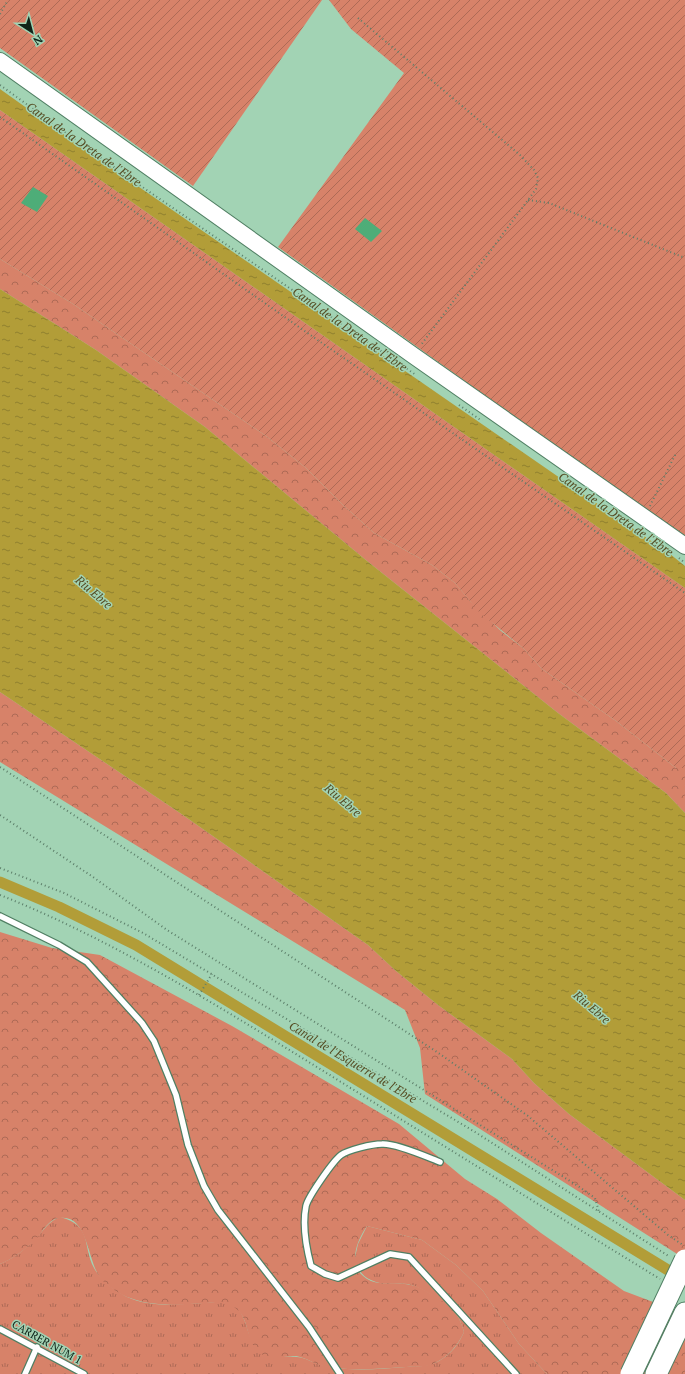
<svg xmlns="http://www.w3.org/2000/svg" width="685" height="1374" viewBox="0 0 685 1374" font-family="'PT Serif',serif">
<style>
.grass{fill:url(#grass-tufts)}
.forest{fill:url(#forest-crowns)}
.garden{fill:url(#garden-furrows)}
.water{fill:url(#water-ripples)}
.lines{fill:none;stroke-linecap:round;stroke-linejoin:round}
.canal{stroke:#b29d38;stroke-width:11}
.building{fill:#4ead78}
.lane-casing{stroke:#507f63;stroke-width:8}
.secondary-casing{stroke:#507f63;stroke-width:18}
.highway-casing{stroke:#507f63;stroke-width:23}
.path{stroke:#5d7f6a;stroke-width:2;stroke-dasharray:1 3;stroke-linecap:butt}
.lane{stroke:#fff;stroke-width:5.5}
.secondary{stroke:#fff;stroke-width:16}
.highway{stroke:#fff;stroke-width:21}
.highway-bridge-casing{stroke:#507f63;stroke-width:23;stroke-linecap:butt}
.highway-bridge{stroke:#fff;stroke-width:21}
.labels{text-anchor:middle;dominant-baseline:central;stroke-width:3;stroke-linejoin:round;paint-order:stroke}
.street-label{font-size:11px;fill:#112419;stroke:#a2d3b4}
.water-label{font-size:12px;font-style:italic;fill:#554c23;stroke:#a2d3b4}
</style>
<defs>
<pattern id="grass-tufts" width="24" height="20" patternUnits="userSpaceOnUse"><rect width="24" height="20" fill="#d78269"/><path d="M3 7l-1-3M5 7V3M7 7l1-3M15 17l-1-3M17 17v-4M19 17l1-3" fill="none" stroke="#ad6a56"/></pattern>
<pattern id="forest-crowns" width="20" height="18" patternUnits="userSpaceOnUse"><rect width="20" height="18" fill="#d78269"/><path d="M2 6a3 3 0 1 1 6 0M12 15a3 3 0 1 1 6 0" fill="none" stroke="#ad6a56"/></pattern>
<pattern id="garden-furrows" width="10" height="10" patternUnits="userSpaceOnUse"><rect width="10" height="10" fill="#d78269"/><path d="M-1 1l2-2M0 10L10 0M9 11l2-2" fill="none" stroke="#ad6a56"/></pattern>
<pattern id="water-ripples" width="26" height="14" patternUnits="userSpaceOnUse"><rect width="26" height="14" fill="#b29d38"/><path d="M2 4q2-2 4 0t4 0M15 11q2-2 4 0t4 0" fill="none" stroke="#8f802e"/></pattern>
</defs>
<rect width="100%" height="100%" fill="#a2d3b4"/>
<!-- grass -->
<path class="grass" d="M60,1217C93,1226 82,1245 94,1268C100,1279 110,1287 120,1293C145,1309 175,1304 203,1303C209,1303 217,1301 224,1302C253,1307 241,1342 264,1353C278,1359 284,1355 297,1357C307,1358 315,1364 325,1366C353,1372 379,1369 406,1367C418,1366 428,1367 439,1361C452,1353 458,1345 464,1332C458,1309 449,1306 430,1294C423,1290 416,1286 408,1284C396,1282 382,1286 371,1280C363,1277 358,1269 354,1262L358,1244L367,1226L422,1240L456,1265L483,1291L519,1344L547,1374H0V1264C13,1259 27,1248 36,1238C44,1230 49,1221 60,1217Z"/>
<!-- forest -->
<g class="forest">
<polygon points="0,259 73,304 266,436 306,468 343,505 374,533 432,565 455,583 471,602 501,631 523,648 542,669 616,721 676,768 685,768 685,813 666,793 558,713 367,561 205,427 96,350 0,289"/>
<polygon points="0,692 180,813 368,945 396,971 438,1005 512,1059 534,1083 569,1114 685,1200 685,1259 425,1094 420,1048 405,1010 0,762"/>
<path d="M0,932L52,948L100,955L232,1026L399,1124L465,1179L497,1199L541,1233L624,1291L685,1314V1374H547L519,1344L483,1291L456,1265L422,1240L367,1226C355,1243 346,1270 371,1281C382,1285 394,1282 405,1284C415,1285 423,1289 431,1294C449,1305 458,1310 464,1332C457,1347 448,1357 433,1364C425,1368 415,1366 406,1367C379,1369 354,1371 327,1367C316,1365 307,1358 296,1356C285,1355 272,1361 263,1355C239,1340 257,1313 223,1302C181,1304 135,1313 102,1280C87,1264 89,1213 59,1218C49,1219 43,1231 37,1238C28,1247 12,1260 0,1264Z"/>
</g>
<!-- garden -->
<g class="garden">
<polygon points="0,0 322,0 193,186 0,48"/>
<polygon points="329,0 685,0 685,539 278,247 404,73 351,29"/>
<polygon points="0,110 685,588 685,768 676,768 616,721 542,669 523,648 479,612 455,583 432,565 374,533 343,505 306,468 266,436 73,304 0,259"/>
</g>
<!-- water -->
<g class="water">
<polygon points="0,89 87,151 670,554 685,566 685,588 0,110"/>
<polygon points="0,289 96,350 205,427 367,561 558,713 666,793 685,813 685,1200 569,1114 534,1083 512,1059 438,1005 396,971 368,945 180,813 0,692"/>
</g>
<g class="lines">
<!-- canal -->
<polyline class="canal" points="0,882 59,907 136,945 681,1278"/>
</g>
<!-- building -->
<g class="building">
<polygon points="33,187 48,196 37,212 21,203"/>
<polygon points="365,218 382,231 371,242 355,229"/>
</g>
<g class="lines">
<!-- lane casing -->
<g class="lane-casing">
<g id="lane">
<polyline points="0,916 59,945 87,962 142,1023 154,1041 176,1095 188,1145 204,1186 218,1210 309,1327 340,1374"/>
<path d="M440,1162C427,1157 396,1143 382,1144C372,1144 348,1150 341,1155C333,1161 308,1197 306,1206C302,1226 306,1247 311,1266L325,1274L338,1278L390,1254L409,1257L516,1374"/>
<polyline points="0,1329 84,1374"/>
<polyline points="25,1374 37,1347"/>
</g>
</g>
<!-- secondary casing -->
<g class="secondary-casing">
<polyline id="secondary" points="0,61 414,356 685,546"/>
</g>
<!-- highway casing -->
<g class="highway-casing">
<polyline id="highway" points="656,1374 685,1313"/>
</g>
<!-- path -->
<g class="path">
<polyline points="0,14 8,0"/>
<polyline points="358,18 520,155 534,170 538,178 536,189 528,200 421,345"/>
<polyline points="0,85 122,173 416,375"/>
<polyline points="0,117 306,332 685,593"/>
<polyline points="528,200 549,203 685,258"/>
<polyline points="459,405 482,421"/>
<polyline points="650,506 676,453"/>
<polyline points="679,558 685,563"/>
<polyline points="0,767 437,1052 528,1116 668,1235 683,1245"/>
<polyline points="0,815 93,877 167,930 578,1186 595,1198 599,1212"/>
<polyline points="0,868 64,893 143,933 475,1132 670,1257"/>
<path d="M0,895C118,942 226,1011 333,1077C442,1145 551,1212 660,1279"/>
<polyline points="199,995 212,974"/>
</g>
<!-- lane -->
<use href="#lane" class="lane"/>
<!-- secondary -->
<use href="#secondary" class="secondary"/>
<!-- highway -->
<use href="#highway" class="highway"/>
<!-- highway-bridge casing -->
<g class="highway-bridge-casing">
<polyline id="highway-bridge" points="631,1374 685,1260"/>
</g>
<!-- highway-bridge -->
<use href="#highway-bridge" class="highway-bridge"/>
</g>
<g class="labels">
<!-- street labels -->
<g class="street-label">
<text transform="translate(47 1342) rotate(29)">CARRER NUM 1</text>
</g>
<!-- water labels -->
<g class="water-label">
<text transform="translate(84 144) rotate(35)">Canal de la Dreta de l'Ebre</text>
<text transform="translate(350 329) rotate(35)">Canal de la Dreta de l'Ebre</text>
<text transform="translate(616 514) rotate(35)">Canal de la Dreta de l'Ebre</text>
<text transform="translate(94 592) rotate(40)">Riu Ebre</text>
<text transform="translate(343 800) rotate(40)">Riu Ebre</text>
<text transform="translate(592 1007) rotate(40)">Riu Ebre</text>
<text transform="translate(353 1062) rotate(31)">Canal de l'Esquerra de l'Ebre</text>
</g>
</g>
<!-- north arrow -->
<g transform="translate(32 32) rotate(144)" stroke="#a2d3b4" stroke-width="3" paint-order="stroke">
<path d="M0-3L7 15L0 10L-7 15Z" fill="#112419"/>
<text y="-6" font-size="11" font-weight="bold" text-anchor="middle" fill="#112419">N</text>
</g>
</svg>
